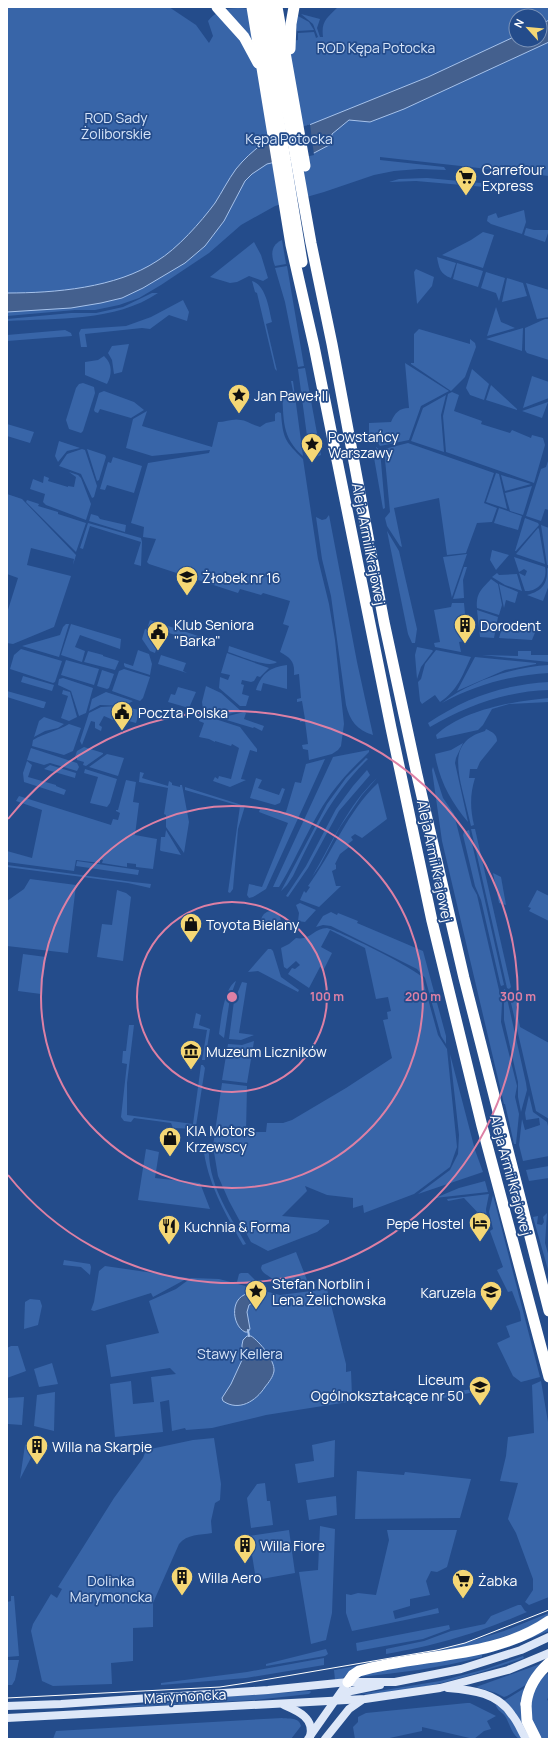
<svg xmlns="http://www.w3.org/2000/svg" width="556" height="1746" viewBox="0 0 556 1746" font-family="Manrope,sans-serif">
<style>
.green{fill:#3865a8;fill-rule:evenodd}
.water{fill:#44608e;stroke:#a6c2eb}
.pier{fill:#244c8b}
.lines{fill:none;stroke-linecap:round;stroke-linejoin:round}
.stream{stroke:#a6c2eb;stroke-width:2}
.secondary{stroke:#dde7f8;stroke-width:8}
.motorway{stroke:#fff;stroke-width:11}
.tram{stroke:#fff;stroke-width:1}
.motorway-bridge{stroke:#fff;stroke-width:11}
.ring{fill:none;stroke:#dd80a5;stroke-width:2}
.labels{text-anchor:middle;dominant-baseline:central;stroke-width:3.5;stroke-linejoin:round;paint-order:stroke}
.park-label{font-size:14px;fill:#d6e4f8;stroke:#244c8b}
.poi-label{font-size:14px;fill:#fff;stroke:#244c8b;text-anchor:start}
.street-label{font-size:14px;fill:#fff;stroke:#244c8b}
.centre{fill:#dd80a5;stroke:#244c8b;stroke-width:2}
.ring-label{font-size:12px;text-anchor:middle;font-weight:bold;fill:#dd80a5;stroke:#244c8b;stroke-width:3.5;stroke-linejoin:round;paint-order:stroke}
</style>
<rect width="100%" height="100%" fill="#244c8b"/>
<!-- green -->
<g class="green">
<path d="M7,7H169L196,25L209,43L213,36L208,21C216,10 234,6 247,9L255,47L298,40V33L314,32L316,38L318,37L313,24L301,14L320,19L317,28L320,37H323C321,21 327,18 338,7H549V176L380,157V160L444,167L446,170L419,169L394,171L374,175L324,192L275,206L241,225L209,253L161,285L139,298L119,305L95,310H75L7,316ZM516,16H540V40H516Z"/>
<polygon points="298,16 309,22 314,30 297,31 296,27"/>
<polygon points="427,178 481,183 485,187 416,181 389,182 399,179"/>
<polygon points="524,210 526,222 522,234 491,224 487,221 488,216 496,213 498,218"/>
<polygon points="526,228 534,230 549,230 545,242 524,235"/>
<polygon points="483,232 494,235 483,268 442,255 471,240"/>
<path d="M282,240L286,264L275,266C271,256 270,245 282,240Z"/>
<polygon points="254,242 261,255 268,278 263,281 249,276 237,282 230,283 210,277"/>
<path d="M437,257L456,263L451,278C440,274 439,268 437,257Z"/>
<polygon points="457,263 483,271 478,287 453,279"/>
<polygon points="287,266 304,366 298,367 285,302 275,268"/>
<polygon points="416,269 434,277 432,286 417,304 414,272"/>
<polygon points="486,272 505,278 499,301 496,293 481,288"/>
<polygon points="507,278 523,283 527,296 502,302"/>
<path d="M252,281C266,285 269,309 272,322L266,324L277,371L275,369L257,293L255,292Z"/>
<polygon points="526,283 549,290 549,317 537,319"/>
<path d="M152,293H158C115,322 56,318 7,321V319L71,313H96L123,307Z"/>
<polygon points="183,300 189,312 187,321 169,315 150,329 142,328 85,334 87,347 81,347 79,333 81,329 126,326 151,317"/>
<polygon points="496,307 501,322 515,328 487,336"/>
<polygon points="545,319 549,319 549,360 527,353 525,350 525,328"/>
<polygon points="523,328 522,351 486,339"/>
<polygon points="419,329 470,344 470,339 475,343 476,347 465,377 451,391 411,364 411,363 414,363 414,334"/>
<polygon points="65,330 71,333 72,336 7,341 7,335"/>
<polygon points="129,344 122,372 114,374 112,360 108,353 112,346"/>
<path d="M104,356C113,364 112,375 107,384L85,375V362L98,360Z"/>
<path d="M405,363L449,391L421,406L409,440L380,446L378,443L377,435L375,434L369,435V423L391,422C395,413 399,408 409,408Z"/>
<polygon points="305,368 321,455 316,457 311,445 308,445 306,448 307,436 298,369"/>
<polygon points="472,369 489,384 484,400 470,395 466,388"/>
<polygon points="532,376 549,382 549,398 523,408"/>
<path d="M291,381H293L303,456C281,437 284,419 282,392L293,391Z"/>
<polygon points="83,383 94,387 95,393 83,431 81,433 69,429 66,420 76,388 79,384"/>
<polygon points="491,385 517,409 517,410 486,400"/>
<polygon points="104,391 134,402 144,410 131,418 100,409 98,413 95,412 94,410 99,393"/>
<polygon points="452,392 459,395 454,411 482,421 481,424 510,433 512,430 531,438 532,435 543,438 545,445 534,483 446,452 443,416 448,394"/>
<polygon points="446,395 441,415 444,452 411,441 423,408"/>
<polygon points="548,402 542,418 522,411"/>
<path d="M147,411L142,426L212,447L218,422C226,422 233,418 241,420C245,420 255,426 260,427L266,423L275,421V414L278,412L281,413C283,439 285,441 303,459L318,559L329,604L335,640L344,724L341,746L338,750L332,754L309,760L308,750L303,749L302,745L308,744L305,721L300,722V720L305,719L302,701L297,702V699L301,698L299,674L294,675C295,662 291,658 280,652L289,626L283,624L290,601L263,593L261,595L240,589L238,593L149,564L147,562L156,539L143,537L144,527L131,523L148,463L209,453L210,450L152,456L126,448L133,419Z"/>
<polygon points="7,424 34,432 30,443 7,436"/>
<polygon points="59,441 80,448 67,451 58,462 55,456"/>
<polygon points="408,443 494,473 484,503 497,508 492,522 477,523 466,553 447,555 439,498 394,508 402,547 400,546 387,526 385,518 390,512 384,449"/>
<polygon points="376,447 380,450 385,508 383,509 373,452 376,450"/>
<polygon points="82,449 85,450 97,486 94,497 92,498 81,474 59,466 67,454"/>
<polygon points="87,449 105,455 106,457 99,480 97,481"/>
<polygon points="113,457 142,466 134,493 107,485 105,490 100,489 108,462 111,463"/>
<polygon points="549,458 549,510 545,509 541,521 526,516 541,469 546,467"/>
<polygon points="69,472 78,475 81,478 91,504 86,520 46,505 43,502 45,494 30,489 33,479 43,483 44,476 49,478 48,481 68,487 68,486 74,487 76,477"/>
<polygon points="496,473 499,474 507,509 486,502"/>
<polygon points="501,475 531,484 505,491"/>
<polygon points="532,486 523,515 510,511 505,493"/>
<polygon points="7,494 22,499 76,555 73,565 74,559 31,548 27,565 71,576 54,627 13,644 7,643 7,613 18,578 7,574"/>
<polygon points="27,500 39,504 38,506 58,512 58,514 86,523 76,552 26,502"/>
<polygon points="499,508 522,516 518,530 494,523"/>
<polygon points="91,514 98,516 100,519 126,525 125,532 89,521"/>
<path d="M329,515L357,662L373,735C357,730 350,721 346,705L331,596L322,559L316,517L322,520L326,519Z"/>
<polygon points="525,518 538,523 539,525 516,551 515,551"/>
<polygon points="88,523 141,538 142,542 141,566 134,564 141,542 90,526 83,549 80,548"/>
<polygon points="541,525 549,528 549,565 547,565"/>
<polygon points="538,528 539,529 545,564 516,554"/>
<polygon points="387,531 399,551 417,629 415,643 412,643 408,634"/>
<polygon points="492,550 509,555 496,570 490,560"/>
<polygon points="467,554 452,597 452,598 443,557"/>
<path d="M514,557L545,567C548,580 538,592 525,591L519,573L525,576L527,571L524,569L519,572Z"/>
<polygon points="464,567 467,567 463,580 464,598 453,599"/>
<path d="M547,568L549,569V585L543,601L527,595C542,591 548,584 547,568Z"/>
<polygon points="497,573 499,575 517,574 522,591 505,585 492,577"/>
<path d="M491,579L498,584L502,605L499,615L477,608C476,593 481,590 491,579Z"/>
<polygon points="499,584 518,592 515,603 506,600 504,608"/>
<polygon points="452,603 464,603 467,636 465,637 464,641 459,642 461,652 435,647 434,643 440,642 434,610 451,607"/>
<polygon points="477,610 498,617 494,638 480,637"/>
<polygon points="150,620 213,641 211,647 148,626"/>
<polygon points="512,623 517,625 518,624 536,630 532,640 499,638 501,631 509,632"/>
<polygon points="66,624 69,624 59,657 22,646 60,635 63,627"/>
<polygon points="71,624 121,639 120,649 80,635 75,647 85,651 82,662 61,655"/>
<polygon points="145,629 161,634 155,653 150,651 142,639"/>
<path d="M229,646L277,662C268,669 238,655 228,652Z"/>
<polygon points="417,647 432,650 433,651 421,667 417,679 415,655"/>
<polygon points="21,649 62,661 55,682 53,683 10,669 14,655"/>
<polygon points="138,650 149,654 152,664 150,675 125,667 124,665 124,663 133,666"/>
<path d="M436,650L471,657C462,676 458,690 440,702L435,695L422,704L420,701L418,682L421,679L425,664Z"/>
<polygon points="88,651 103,655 103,656 119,661 115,670 84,662"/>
<polygon points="518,651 531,651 531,655 549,655 549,662 482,655 518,656"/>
<polygon points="227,653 269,668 260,677 257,676 254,681 251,682 242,680 241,684 244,685 242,694 249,696 246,706 240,706 219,688 220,677 228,680 230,675 221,673"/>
<polygon points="161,655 186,663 183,671 187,673 158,664"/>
<polygon points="475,657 536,663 536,664 505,670 457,691"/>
<polygon points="66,660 99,669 94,685 61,675"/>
<path d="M287,665V689L263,683L261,691L256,690C261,674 270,667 287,665Z"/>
<path d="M549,665V673C512,675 475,685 442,703C471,681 513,667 549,665Z"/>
<polygon points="124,669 150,677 143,698 140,701 112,691 119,671"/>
<polygon points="102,670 114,674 109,688 107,689 97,686"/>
<polygon points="23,676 54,685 52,691 21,682"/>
<polygon points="63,678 93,688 86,713 79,716 71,691 58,685 59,679"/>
<path d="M549,682V690C507,691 466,706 430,727L428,723C467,697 502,685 549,682Z"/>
<polygon points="206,686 221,693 241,711 216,717 210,715 211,712 203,709 202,702"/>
<polygon points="178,687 196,692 189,708 168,702 171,694 175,695"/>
<polygon points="63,690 70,692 77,717 69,721 61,718 68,696 62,694"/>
<polygon points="7,691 46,702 44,708 42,708 7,697"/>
<polygon points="106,692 133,701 124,706 100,705 89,711 92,699"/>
<path d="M549,698V702L509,704L492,709L483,725L478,730L437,739L436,735C463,710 513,701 549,698Z"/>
<polygon points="117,706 140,710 136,723 125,720 125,721 114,718 113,720 104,716 99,725 102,727 101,731 95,728 95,722 91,721 82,745 80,741 89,713 101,707"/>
<polygon points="244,712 246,713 244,719 264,726 262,731 254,727 253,728 220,718"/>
<polygon points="44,717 64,724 58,728 45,731 34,737 39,721"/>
<polygon points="200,717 208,720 209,717 240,727 257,749 257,752 250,750 241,779 246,780 230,787 213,781 215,777 218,779 219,776 231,779 239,748 232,744 231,746 215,741 215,742 209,739 199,737 204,723 199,721"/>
<path d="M69,724L81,728L73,751L64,755L32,746L33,740C45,733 57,731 69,724Z"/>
<path d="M486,729C492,732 497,734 497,741L480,762L477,769H470L469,778H475C470,794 470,808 474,825L471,826C468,814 465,801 462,789C456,762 453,740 485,731Z"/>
<path d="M463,743L456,758L455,763L468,822C451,802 439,780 435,754L451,750Z"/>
<polygon points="84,747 103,753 103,754 86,766 83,765 84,762 77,760 77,757 75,757 77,751"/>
<polygon points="31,748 77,763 79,767 77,771 50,763 44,765 27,760"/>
<path d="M369,750V752C360,761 349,771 341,781C314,812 300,853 279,887H273L333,757Z"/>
<polygon points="107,754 124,758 118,776 89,767"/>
<path d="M366,758L368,759C331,795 315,831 293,876L287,885L281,891L327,804L346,778Z"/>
<polygon points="325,759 266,889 253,897 249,898 247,895 249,884 262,887 288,823 259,812 260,809 283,814 286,812 295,782 301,783 306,764"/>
<polygon points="27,761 32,765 28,777 56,785 56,786 66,790 64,795 24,782 23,773"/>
<polygon points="50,765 76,773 75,778 44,769"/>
<polygon points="433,767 443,798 454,814 472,886 477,895 502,1003 501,1022 517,1086 515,1097 519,1114 516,1144 514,1144 505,1104 504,1104 442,841 432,770"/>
<polygon points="85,769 117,779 110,803 107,807 90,803 98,777 84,773"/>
<polygon points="367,770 370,775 339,811 308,868 288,897 286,896 306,866 336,809 353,786"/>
<polygon points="140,772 144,773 142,778 168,786 169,781 172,783 172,785 180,787 180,785 182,785 189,822 184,853 166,827 166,815 164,814 168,788 139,782"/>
<polygon points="256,778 262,780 258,788 279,795 282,788 285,789 280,803 275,805 250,798"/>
<path d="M377,778L362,795L340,827L320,865L312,877C332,843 347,806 377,778Z"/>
<polygon points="126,780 136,782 133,802 139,803 135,835 157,839 153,869 136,867 136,864 127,863 127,867 102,863 103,860 100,859 100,863 76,860 74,871 7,862 7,851 32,858 42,810 16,801 19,796 111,825 113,819 118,820 120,813 116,811 116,810 118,810"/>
<path d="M378,783L387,819L362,838L355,834L351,837L353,840L348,844L349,847L340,854L335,864L336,865V869L332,871L336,886H341L319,907L300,900L304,891L306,893L310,887L308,886C333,852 347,812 378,783Z"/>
<polygon points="185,787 245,806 238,829 233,889 230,893 228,892 240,806 185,790"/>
<polygon points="471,829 475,829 511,987 509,989 507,988"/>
<polygon points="166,830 181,855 161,851 160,850 161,837 165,837"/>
<polygon points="469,830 504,985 501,986 500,983 481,900 475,886 463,835 464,832"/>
<polygon points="77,861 139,870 138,875 76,866"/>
<polygon points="7,865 133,882 151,884 150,888 128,883 7,867"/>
<polygon points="493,873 501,877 506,905 499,903"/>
<polygon points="30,879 76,885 68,953 7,946 7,901 24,889"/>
<polygon points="117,890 126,893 131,897 123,961 97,957 102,924 112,925"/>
<polygon points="537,890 549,896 549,921 529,911 531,908 528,907"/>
<polygon points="300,903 316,910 305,922 298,921 299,913 296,905"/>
<circle cx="271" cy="921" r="10"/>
<polygon points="331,912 337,915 338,913 358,921 357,923 423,951 446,1036 446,1044 441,1036 425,978 417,969 331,926 323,925 316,927 323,916"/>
<path d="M327,928C340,931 414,968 422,977L438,1035L447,1049L457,1147L450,1167L414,1194L364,1213L363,1205L353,1208V1198L327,1195L305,1186L307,1191L282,1216L329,1220V1223L317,1232L268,1251L251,1242L229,1201L218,1176L213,1146L222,1083L247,1086L246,1132H266L267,1123H283L292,1120L346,1088L392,1058L383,1020L388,1019L387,1012L391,1011L388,997L376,999L365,948L330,930L321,947L332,953L324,969L320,967L309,988L288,974L292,968L295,969L300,965L296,961L287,969L284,967L281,948L289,944L296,938C310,941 314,928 327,928Z"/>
<polygon points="268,949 271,949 273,951 281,977 299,990 298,992 258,971 248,972"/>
<polygon points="23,954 46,957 41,994 18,991"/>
<path d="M236,981L230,998L224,1038L219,1034C221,1020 224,988 236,981Z"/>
<polygon points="242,982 247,983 239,1033 254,1035 241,1040 229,1039 234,1001"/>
<polygon points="505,989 526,1083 527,1090 521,1112 518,1097 518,1082 504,1020 504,1003 502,991"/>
<polygon points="513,994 521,998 516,1007 520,1027 549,1043 549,1119 536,1111 511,1003"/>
<polygon points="196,1013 201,1015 199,1025 210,1029 205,1060 202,1060 207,1030 193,1028"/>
<polygon points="129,1025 134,1025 127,1083 127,1115 193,1124 201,1065 203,1065 205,1068 196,1126 195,1129 173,1128 171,1123 134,1118 131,1122 124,1121 121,1117 127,1064 122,1063 123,1051 126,1051"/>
<polygon points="254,1041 247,1083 222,1080 228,1044 242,1045"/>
<polygon points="450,1054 475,1150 483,1172 418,1194 450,1170 458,1154 459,1135"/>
<polygon points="529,1095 533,1112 547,1122 549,1130 549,1156 523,1161 519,1145 522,1119 525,1130 540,1125 539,1118 526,1120 525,1113"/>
<path d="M203,1145H209C207,1183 228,1212 246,1244L243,1245C225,1213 207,1183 203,1145Z"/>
<polygon points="146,1149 159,1152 155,1178 200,1183 210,1209 138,1200"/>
<polygon points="549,1166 549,1178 529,1181 526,1170"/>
<polygon points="485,1181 488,1192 435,1198 428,1201 459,1188"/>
<polygon points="489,1194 486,1209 487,1219 484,1216 481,1216 464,1198 448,1201 447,1199"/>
<polygon points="493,1195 540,1377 521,1382 513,1376 497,1343 510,1337 506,1326 521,1321 520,1312 512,1291 508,1292 497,1270 503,1267 490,1231 493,1229 489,1212"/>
<polygon points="547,1213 545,1243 549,1257 549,1273 533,1217 538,1216 537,1224 542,1225 544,1222 543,1217"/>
<path d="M296,1252L307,1280C291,1283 281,1286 267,1275C264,1273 262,1272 261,1268L262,1265Z"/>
<polygon points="64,1260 90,1264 91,1267 90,1275 81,1267 63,1265"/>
<polygon points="105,1266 188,1278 153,1297 151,1293 94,1311 91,1310 94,1302 99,1271"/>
<polygon points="241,1273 248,1273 262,1287 237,1282 239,1274"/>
<polygon points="191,1278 219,1279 280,1295 327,1289 346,1364 346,1372 351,1371 352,1396 348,1402 266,1415 212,1428 186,1430 185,1428 172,1431 169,1400 160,1402 163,1432 115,1437 110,1384 131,1381 133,1404 154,1402 151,1377 176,1374 170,1368 111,1377 106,1345 159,1333 149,1301 176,1289"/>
<polygon points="30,1299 40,1300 42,1306 38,1325 24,1329 25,1302"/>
<polygon points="11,1346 18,1346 26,1371 7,1378 7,1348"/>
<polygon points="52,1363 58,1384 39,1387 34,1369"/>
<polygon points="541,1381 549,1428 549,1597 529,1605 525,1602 533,1590 533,1579 516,1533 508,1519 518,1483 500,1481 506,1456 508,1437 534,1433 532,1385"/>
<polygon points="485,1387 485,1390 423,1402 422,1397"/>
<polygon points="55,1392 54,1431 34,1426 37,1395"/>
<polygon points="24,1397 22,1425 8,1424 7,1398"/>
<path d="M214,1438L221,1484L220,1500L215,1503L211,1521L212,1533C200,1535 187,1534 179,1544L153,1603V1627L133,1628V1661L111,1663L112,1684L53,1686L42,1681L31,1631L33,1624L51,1594L57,1598L62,1589L58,1587L114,1498L143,1458L146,1450L193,1440Z"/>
<polygon points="335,1440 334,1477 298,1483 295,1464 314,1461 312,1445"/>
<polygon points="28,1443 38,1444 20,1479 25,1445"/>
<polygon points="357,1471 404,1475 405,1472 471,1479 460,1518 355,1519"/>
<polygon points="265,1483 267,1501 270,1501 273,1525 251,1528 247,1498 257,1484"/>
<polygon points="336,1496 337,1515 309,1520 306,1500"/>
<polygon points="320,1526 335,1529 332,1613 326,1640 311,1644 299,1572 318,1570"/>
<polygon points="289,1530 295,1573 256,1580 249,1536"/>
<polygon points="387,1530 457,1530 447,1567 437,1572 431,1571 426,1581 430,1595 410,1599 410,1606 393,1611 395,1619 438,1608 439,1613 352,1631 346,1613 346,1594 351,1595 358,1593 376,1595 389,1540"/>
<polygon points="11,1596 14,1596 19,1656 7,1657 7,1602 11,1601"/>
<path d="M518,1605H521L525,1611L527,1612C478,1633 439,1645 386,1654V1649L424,1641L451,1631L485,1624L491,1616Z"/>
<polygon points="549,1613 549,1616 521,1631 478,1645 349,1672 343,1678 335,1680 334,1670 442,1650 504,1631"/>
<polygon points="449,1625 450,1629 423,1639 357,1651 356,1643"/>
<path d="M549,1625V1631L509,1647L482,1655V1657C440,1668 400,1673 357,1677L369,1672L468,1655Z"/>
<polygon points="326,1649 328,1654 325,1656 266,1666 266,1664"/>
<path d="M523,1656L524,1658C474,1675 413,1694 360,1694L440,1681L486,1669Z"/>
<polygon points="324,1658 324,1665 246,1678 161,1685 161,1683 247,1672"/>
<polygon points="8,1660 19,1660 15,1680 12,1685 7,1685"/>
<polygon points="543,1663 549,1667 549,1671 507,1696 504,1697 496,1693 476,1687"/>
<path d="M549,1673V1695L547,1700L549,1701V1739H541L533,1727L519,1739C511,1733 510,1724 505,1716C500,1710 498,1712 495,1703L505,1700Z"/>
<polygon points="310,1691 311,1692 309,1694 255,1700 59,1711 189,1701 211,1697"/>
<polygon points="467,1703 470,1703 496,1716 487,1721 491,1729 484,1731 474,1739 422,1727 422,1731 385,1739 355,1739 353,1727 358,1722 358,1717 366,1713"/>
<path d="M282,1718C289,1719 299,1717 301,1726L291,1739H53L56,1731Z"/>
</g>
<!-- water -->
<g class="water">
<path d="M549,20V42L404,109L370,122L349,120L332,134L331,144L314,153L267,164L252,174L245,181L224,221L205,246L185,263L143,288L122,298L101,303L71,308L7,312V293C55,293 116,288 157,261C177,249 201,222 215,203C222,192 228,180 236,169C244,159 252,152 262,144L428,77L516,36V40H540V25Z"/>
<path d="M252,1293L260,1294L261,1297L249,1305L247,1312L250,1329L248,1332H245C231,1325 229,1294 252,1293Z"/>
<path d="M247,1336H251C259,1341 275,1360 274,1371C273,1377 269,1382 265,1387C256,1401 239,1412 223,1401L222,1398L231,1384L242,1360V1345L243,1340Z"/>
</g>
<!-- pier -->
<polygon class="pier" points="310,124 314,155 292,160 287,132"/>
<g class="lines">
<!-- stream -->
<polyline class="stream" points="248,1330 249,1336"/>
<!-- secondary -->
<g class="secondary">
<path d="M448,1688C473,1690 498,1693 512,1715C518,1722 521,1731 526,1739"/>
<polyline points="340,1697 351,1691 380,1685"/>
<path d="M284,1705C298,1711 315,1718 310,1737"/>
<polyline points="7,1706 61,1704 268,1690 348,1682 395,1682 461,1669 521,1650 549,1637"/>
<polyline points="7,1718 365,1699 440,1688 508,1670 549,1653"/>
<polyline points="308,1739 348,1682"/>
<polyline points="325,1739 349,1709 362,1700"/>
</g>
<!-- motorway -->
<g class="motorway">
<polyline points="217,7 244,37 258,63"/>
<polyline points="252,7 291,245 314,346 391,728 432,921 482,1126 549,1377"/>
<polyline points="260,7 302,262"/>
<polyline points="269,7 311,243 332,344 384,622 417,775 464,978 549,1311"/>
<polyline points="277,7 305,166"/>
<polyline points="290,49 291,24 294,7"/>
<path d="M348,1682L353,1675L359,1671C421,1653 494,1659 549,1621"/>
<polyline points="526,1704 527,1721 536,1739"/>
</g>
<!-- tram -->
<polyline class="tram" points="7,1698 220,1687 246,1683 437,1650 465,1643 549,1610"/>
<!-- motorway-bridge -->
<path class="motorway-bridge" d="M526,1704C528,1687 536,1675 549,1663"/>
</g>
<!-- distance rings -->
<g class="ring">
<circle cx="232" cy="997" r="95"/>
<circle cx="232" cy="997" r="191"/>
<path d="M8 819A286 286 0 1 1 8 1175"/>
</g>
<!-- icons -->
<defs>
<g id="supermarket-pin" transform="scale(1.15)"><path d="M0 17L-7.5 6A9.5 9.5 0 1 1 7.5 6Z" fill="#f5d775" stroke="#244c8b"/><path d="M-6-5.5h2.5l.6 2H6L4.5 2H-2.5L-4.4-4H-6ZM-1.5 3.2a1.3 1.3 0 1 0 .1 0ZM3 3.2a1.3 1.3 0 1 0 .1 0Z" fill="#111"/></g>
<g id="sight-pin" transform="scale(1.15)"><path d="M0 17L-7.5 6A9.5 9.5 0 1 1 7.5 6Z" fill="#f5d775" stroke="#244c8b"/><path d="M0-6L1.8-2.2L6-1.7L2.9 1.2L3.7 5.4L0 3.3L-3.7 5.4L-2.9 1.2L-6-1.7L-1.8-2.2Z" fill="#111"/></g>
<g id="school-pin" transform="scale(1.15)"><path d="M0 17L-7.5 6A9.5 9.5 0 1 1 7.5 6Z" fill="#f5d775" stroke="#244c8b"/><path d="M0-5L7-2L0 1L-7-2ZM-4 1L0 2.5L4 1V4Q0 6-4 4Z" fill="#111"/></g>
<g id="building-pin" transform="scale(1.15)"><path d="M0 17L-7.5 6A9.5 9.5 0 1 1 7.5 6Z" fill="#f5d775" stroke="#244c8b"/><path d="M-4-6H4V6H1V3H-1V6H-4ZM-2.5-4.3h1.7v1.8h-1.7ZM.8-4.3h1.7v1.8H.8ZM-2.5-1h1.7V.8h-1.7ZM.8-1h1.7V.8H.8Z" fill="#111"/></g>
<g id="civic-pin" transform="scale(1.15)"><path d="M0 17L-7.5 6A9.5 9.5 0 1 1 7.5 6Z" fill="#f5d775" stroke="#244c8b"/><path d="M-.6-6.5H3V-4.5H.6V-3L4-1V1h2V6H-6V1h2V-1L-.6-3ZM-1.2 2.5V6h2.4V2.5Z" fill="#111"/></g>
<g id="shop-pin" transform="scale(1.15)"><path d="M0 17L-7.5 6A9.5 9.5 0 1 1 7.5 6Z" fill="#f5d775" stroke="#244c8b"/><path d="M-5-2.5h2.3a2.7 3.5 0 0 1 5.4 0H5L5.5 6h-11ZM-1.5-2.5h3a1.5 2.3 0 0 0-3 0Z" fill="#111"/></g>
<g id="museum-pin" transform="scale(1.15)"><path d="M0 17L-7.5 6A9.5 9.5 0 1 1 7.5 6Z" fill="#f5d775" stroke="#244c8b"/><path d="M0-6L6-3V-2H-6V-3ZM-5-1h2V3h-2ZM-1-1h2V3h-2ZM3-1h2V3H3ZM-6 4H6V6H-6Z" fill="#111"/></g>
<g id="hotel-pin" transform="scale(1.15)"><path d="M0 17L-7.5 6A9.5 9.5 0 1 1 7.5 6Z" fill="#f5d775" stroke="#244c8b"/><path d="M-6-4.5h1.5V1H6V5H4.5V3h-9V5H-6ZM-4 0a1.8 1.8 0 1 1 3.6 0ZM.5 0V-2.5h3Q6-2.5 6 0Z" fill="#111"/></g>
<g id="restaurant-pin" transform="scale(1.15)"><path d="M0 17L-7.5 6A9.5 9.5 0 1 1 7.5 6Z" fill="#f5d775" stroke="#244c8b"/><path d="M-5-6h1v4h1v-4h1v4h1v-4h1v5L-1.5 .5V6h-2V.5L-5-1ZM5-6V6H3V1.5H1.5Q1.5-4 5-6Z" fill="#111"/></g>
</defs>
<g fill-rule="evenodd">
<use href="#supermarket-pin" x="466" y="177"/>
<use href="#sight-pin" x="239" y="395"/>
<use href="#sight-pin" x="312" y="444"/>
<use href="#school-pin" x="187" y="577"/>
<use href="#building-pin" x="465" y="625"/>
<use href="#civic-pin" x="158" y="632"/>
<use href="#civic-pin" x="122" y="712"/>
<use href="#shop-pin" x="191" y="924"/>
<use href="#museum-pin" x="191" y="1051"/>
<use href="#shop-pin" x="170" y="1138"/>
<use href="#hotel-pin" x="480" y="1223"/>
<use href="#restaurant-pin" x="169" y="1226"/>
<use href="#sight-pin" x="256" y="1291"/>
<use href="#school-pin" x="491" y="1292"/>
<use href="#school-pin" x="480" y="1387"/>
<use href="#building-pin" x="37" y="1446"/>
<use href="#building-pin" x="245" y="1545"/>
<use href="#building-pin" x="182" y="1577"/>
<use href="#supermarket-pin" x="463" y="1580"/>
</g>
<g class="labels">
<!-- park labels -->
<g class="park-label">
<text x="376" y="47">ROD Kępa Potocka</text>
<text x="116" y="117">ROD Sady<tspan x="116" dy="16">Żoliborskie</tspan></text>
<text x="289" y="138">Kępa Potocka</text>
<text x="240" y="1353">Stawy Kellera</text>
<text x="111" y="1580">Dolinka<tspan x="111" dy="16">Marymoncka</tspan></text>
</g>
<!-- poi labels -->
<g class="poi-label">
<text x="482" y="169">Carrefour<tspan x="482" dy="16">Express</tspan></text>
<text x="254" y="395">Jan Paweł II</text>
<text x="328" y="436">Powstańcy<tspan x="328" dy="16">Warszawy</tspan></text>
<text x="202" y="577">Żłobek nr 16</text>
<text x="174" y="624">Klub Seniora<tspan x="174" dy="16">"Barka"</tspan></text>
<text x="480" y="625">Dorodent</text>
<text x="138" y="712">Poczta Polska</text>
<text x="206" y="924">Toyota Bielany</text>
<text x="206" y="1051">Muzeum Liczników</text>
<text x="186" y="1130">KIA Motors<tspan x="186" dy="16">Krzewscy</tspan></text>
<text x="464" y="1223" text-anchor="end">Pepe Hostel</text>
<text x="184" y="1226">Kuchnia &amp; Forma</text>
<text x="272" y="1283">Stefan Norblin i<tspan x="272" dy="16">Lena Żelichowska</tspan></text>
<text x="476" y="1292" text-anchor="end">Karuzela</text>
<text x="464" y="1379" text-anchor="end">Liceum<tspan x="464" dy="16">Ogólnokształcące nr 50</tspan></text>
<text x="52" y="1446">Willa na Skarpie</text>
<text x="260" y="1545">Willa Fiore</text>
<text x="198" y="1577">Willa Aero</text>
<text x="478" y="1580">Żabka</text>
</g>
<!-- street labels -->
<g class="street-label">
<text transform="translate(369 544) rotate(79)">Aleja Armii Krajowej</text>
<text transform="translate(435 861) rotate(78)">Aleja Armii Krajowej</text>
<text transform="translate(511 1175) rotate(75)">Aleja Armii Krajowej</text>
<text transform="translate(185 1696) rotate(-3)">Marymoncka</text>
</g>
</g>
<circle cx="232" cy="997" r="6" class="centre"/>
<g class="ring-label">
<text x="327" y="1001">100 m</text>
<text x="423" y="1001">200 m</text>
<text x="518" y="1001">300 m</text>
</g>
<!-- border -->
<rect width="556" height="1746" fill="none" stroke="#ffffff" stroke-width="16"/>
<!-- north arrow -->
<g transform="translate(528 28) rotate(297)"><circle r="19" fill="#244c8b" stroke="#7c94b9"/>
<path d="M0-3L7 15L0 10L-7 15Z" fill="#f5d775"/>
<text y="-6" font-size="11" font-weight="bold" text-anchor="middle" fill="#ffffff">N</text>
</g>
</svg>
